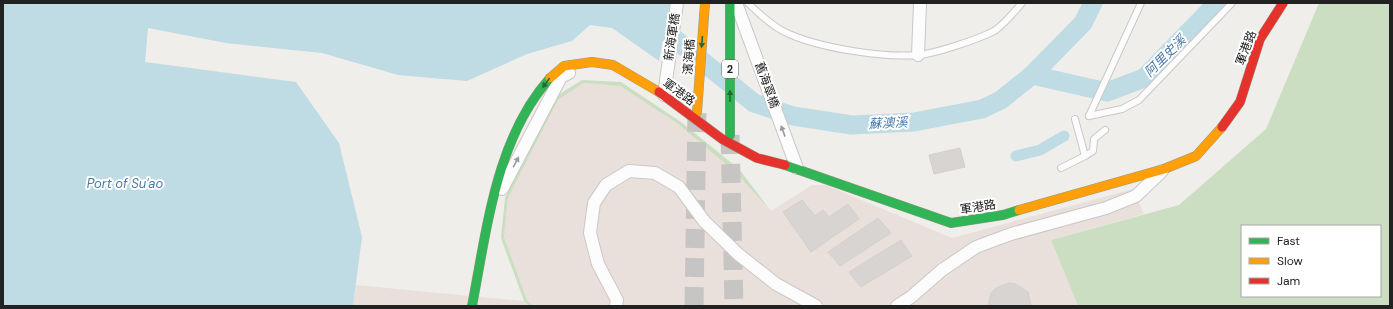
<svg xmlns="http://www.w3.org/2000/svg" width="1393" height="309" viewBox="0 0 1393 309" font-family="'DM Sans','Noto Sans TC',sans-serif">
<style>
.military{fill:#eae0db}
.forest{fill:#cbdec1;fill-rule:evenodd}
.water{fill:#bfdbe3}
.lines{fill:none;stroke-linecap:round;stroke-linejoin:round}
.canal{stroke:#bfdbe3;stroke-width:11}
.river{stroke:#bfdbe3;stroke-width:19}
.building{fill:#d7d4d2;stroke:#d3d0cc}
.primary-tunnel{stroke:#c7c5c3;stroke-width:19;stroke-dasharray:19 10;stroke-linecap:butt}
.lane-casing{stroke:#c9c8c7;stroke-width:8}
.street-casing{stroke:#c9c8c7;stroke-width:14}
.fast-casing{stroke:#999a82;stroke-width:10}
.slow-casing{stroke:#999a82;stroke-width:10}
.jam-casing{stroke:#999a82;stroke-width:10}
.lane{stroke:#fdfcfc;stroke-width:6}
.street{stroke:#fdfcfc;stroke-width:12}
.fast{stroke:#30b455;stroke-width:9}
.slow{stroke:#ff9f0a;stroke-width:9}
.jam{stroke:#e5322d;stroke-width:9}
.oneway{fill:#286439}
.oneway2{fill:#9a9a9a}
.labels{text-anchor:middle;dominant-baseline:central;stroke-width:4;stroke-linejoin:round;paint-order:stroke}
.shield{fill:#fff;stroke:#646464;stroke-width:1}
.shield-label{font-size:11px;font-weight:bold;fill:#222}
.street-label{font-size:12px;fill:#222;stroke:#fff}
.water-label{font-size:13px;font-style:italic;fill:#4a7aab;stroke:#fff}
</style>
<rect width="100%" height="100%" fill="#f0eeeb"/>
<!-- military -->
<g class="military">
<polygon points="584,83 620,86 678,124 735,172 771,211 812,185 826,185 952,238 1133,189 1144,214 1051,240 1078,306 533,306 527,300 504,237 508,198 558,100"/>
<polygon points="356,285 524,301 529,306 353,306"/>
</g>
<!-- forest -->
<g class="forest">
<path d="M1319,3H1390V306H1078L1051,240L1179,205L1266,129ZM1242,226H1380V296H1242Z"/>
<polygon points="582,80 621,82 681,122 739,169 771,211 735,172 678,124 620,86 584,83 558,100 508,198 504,237 527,300 533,306 529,306 524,301 501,238 505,198 555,97"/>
</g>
<!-- water -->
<polygon class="water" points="3,3 670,3 659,61 612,28 590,25 572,41 527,54 467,81 398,75 322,53 226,43 148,28 145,62 296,82 339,143 362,237 353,306 3,306"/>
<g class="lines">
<!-- canal -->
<polyline class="canal" points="1016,156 1040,150 1064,136"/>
<!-- river -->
<g class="river">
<polyline points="665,31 754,103 793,116 852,125 914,122 982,109 1001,100 1032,75 1083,23 1093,3"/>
<polyline points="1032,75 1107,92 1144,78 1217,3"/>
</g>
</g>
<!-- building -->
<g class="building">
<polygon points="960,148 965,167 934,174 929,155"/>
<polygon points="802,200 815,216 823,210 829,217 848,204 859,219 811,252 783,212"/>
<polygon points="878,218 891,233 840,266 828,252"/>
<polygon points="901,240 912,256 861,287 849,272"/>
<polygon points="1009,283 1016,284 1028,292 1031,306 988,306 991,293 996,288"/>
</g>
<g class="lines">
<!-- primary-tunnel -->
<g class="primary-tunnel">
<polyline points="730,135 734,306"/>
<polyline points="694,306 697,112"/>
</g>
<!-- lane casing -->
<g class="lane-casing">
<g id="lane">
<path d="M748,3C759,14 774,28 789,34C821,48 883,58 918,55C934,54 979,39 994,31C1001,27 1016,10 1022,3"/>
<polyline points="1089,116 1122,109 1139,100 1232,3"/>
<polyline points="1089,116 1141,3"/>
<polyline points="1085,156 1093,151 1094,139 1105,130"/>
<polyline points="1061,168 1085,156 1075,119"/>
</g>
</g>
<!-- street casing -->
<g class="street-casing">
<g id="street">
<polyline points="736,3 797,168"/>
<polyline points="918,55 920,3"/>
<polyline points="664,95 677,3"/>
<polyline points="502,189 561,77 569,73"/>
<polyline points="616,306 617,300 598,264 590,233 594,203 606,185 629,171 655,173 679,187 704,221 738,254 776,284 816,306"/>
<polyline points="897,306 911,297 942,270 976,247 1011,234 1106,208 1136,196 1162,171"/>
</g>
</g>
<!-- fast casing -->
<g class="fast-casing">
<g id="fast">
<polyline points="730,3 730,135"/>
<polyline points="785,165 951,223 1003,215 1019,210"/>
<path d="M472,306C487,229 496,138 550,78"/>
</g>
</g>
<!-- slow casing -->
<g class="slow-casing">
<g id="slow">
<polyline points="550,78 564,66 592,62 613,65 659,92"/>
<polyline points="697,112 705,3"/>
<polyline points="1019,210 1164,169 1196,156 1222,127"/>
</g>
</g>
<!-- jam casing -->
<g class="jam-casing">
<g id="jam">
<polyline points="659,92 722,139 757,158 785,165"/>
<polyline points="1222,127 1240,102 1260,39 1283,3"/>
</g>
</g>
<!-- lane -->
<use href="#lane" class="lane"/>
<!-- street -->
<use href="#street" class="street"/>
<!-- fast -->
<use href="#fast" class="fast"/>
<!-- slow -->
<use href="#slow" class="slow"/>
<!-- jam -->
<use href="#jam" class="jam"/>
</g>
<!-- one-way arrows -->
<defs><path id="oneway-solid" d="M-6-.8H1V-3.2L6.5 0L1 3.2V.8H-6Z"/></defs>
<g class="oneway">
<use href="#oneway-solid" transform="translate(702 42) rotate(94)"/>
<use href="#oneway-solid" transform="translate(546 83) rotate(126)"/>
<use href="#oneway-solid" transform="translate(730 96) rotate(-90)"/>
</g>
<g class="oneway2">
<use href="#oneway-solid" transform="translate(783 131) rotate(-110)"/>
<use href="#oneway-solid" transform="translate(516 162) rotate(-62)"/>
</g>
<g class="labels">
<!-- shield labels -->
<rect class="shield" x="722" y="60" width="16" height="18" rx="3"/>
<g class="shield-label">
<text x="730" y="69">2</text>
</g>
<!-- street labels -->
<g class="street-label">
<text transform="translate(672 37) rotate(-82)">新海軍橋</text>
<text transform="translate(1246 48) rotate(-69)">軍港路</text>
<text transform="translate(689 57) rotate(-86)">濱海橋</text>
<text transform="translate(767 85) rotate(70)">舊海軍橋</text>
<text transform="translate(679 92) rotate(36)">軍港路</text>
<text transform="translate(978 207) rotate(-9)">軍港路</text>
</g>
<!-- water labels -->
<g class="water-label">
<text transform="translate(1165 56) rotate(-45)">阿里史溪</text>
<text transform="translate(888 123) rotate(-3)">蘇澳溪</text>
<text x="125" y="183">Port of Su'ao</text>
</g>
</g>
<!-- border -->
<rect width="1393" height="309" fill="none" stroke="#222222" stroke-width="8"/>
<!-- legend -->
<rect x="1241" y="225" width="140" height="72" fill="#ffffff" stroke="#a7a7a7"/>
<rect x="1249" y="238" width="20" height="6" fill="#30b455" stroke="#a7a7a7"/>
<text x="1277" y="245" font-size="12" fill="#222222">Fast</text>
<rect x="1249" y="258" width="20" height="6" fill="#ff9f0a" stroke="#a7a7a7"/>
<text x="1277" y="265" font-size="12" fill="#222222">Slow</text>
<rect x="1249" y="278" width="20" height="6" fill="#e5322d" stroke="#a7a7a7"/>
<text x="1277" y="285" font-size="12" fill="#222222">Jam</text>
</svg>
